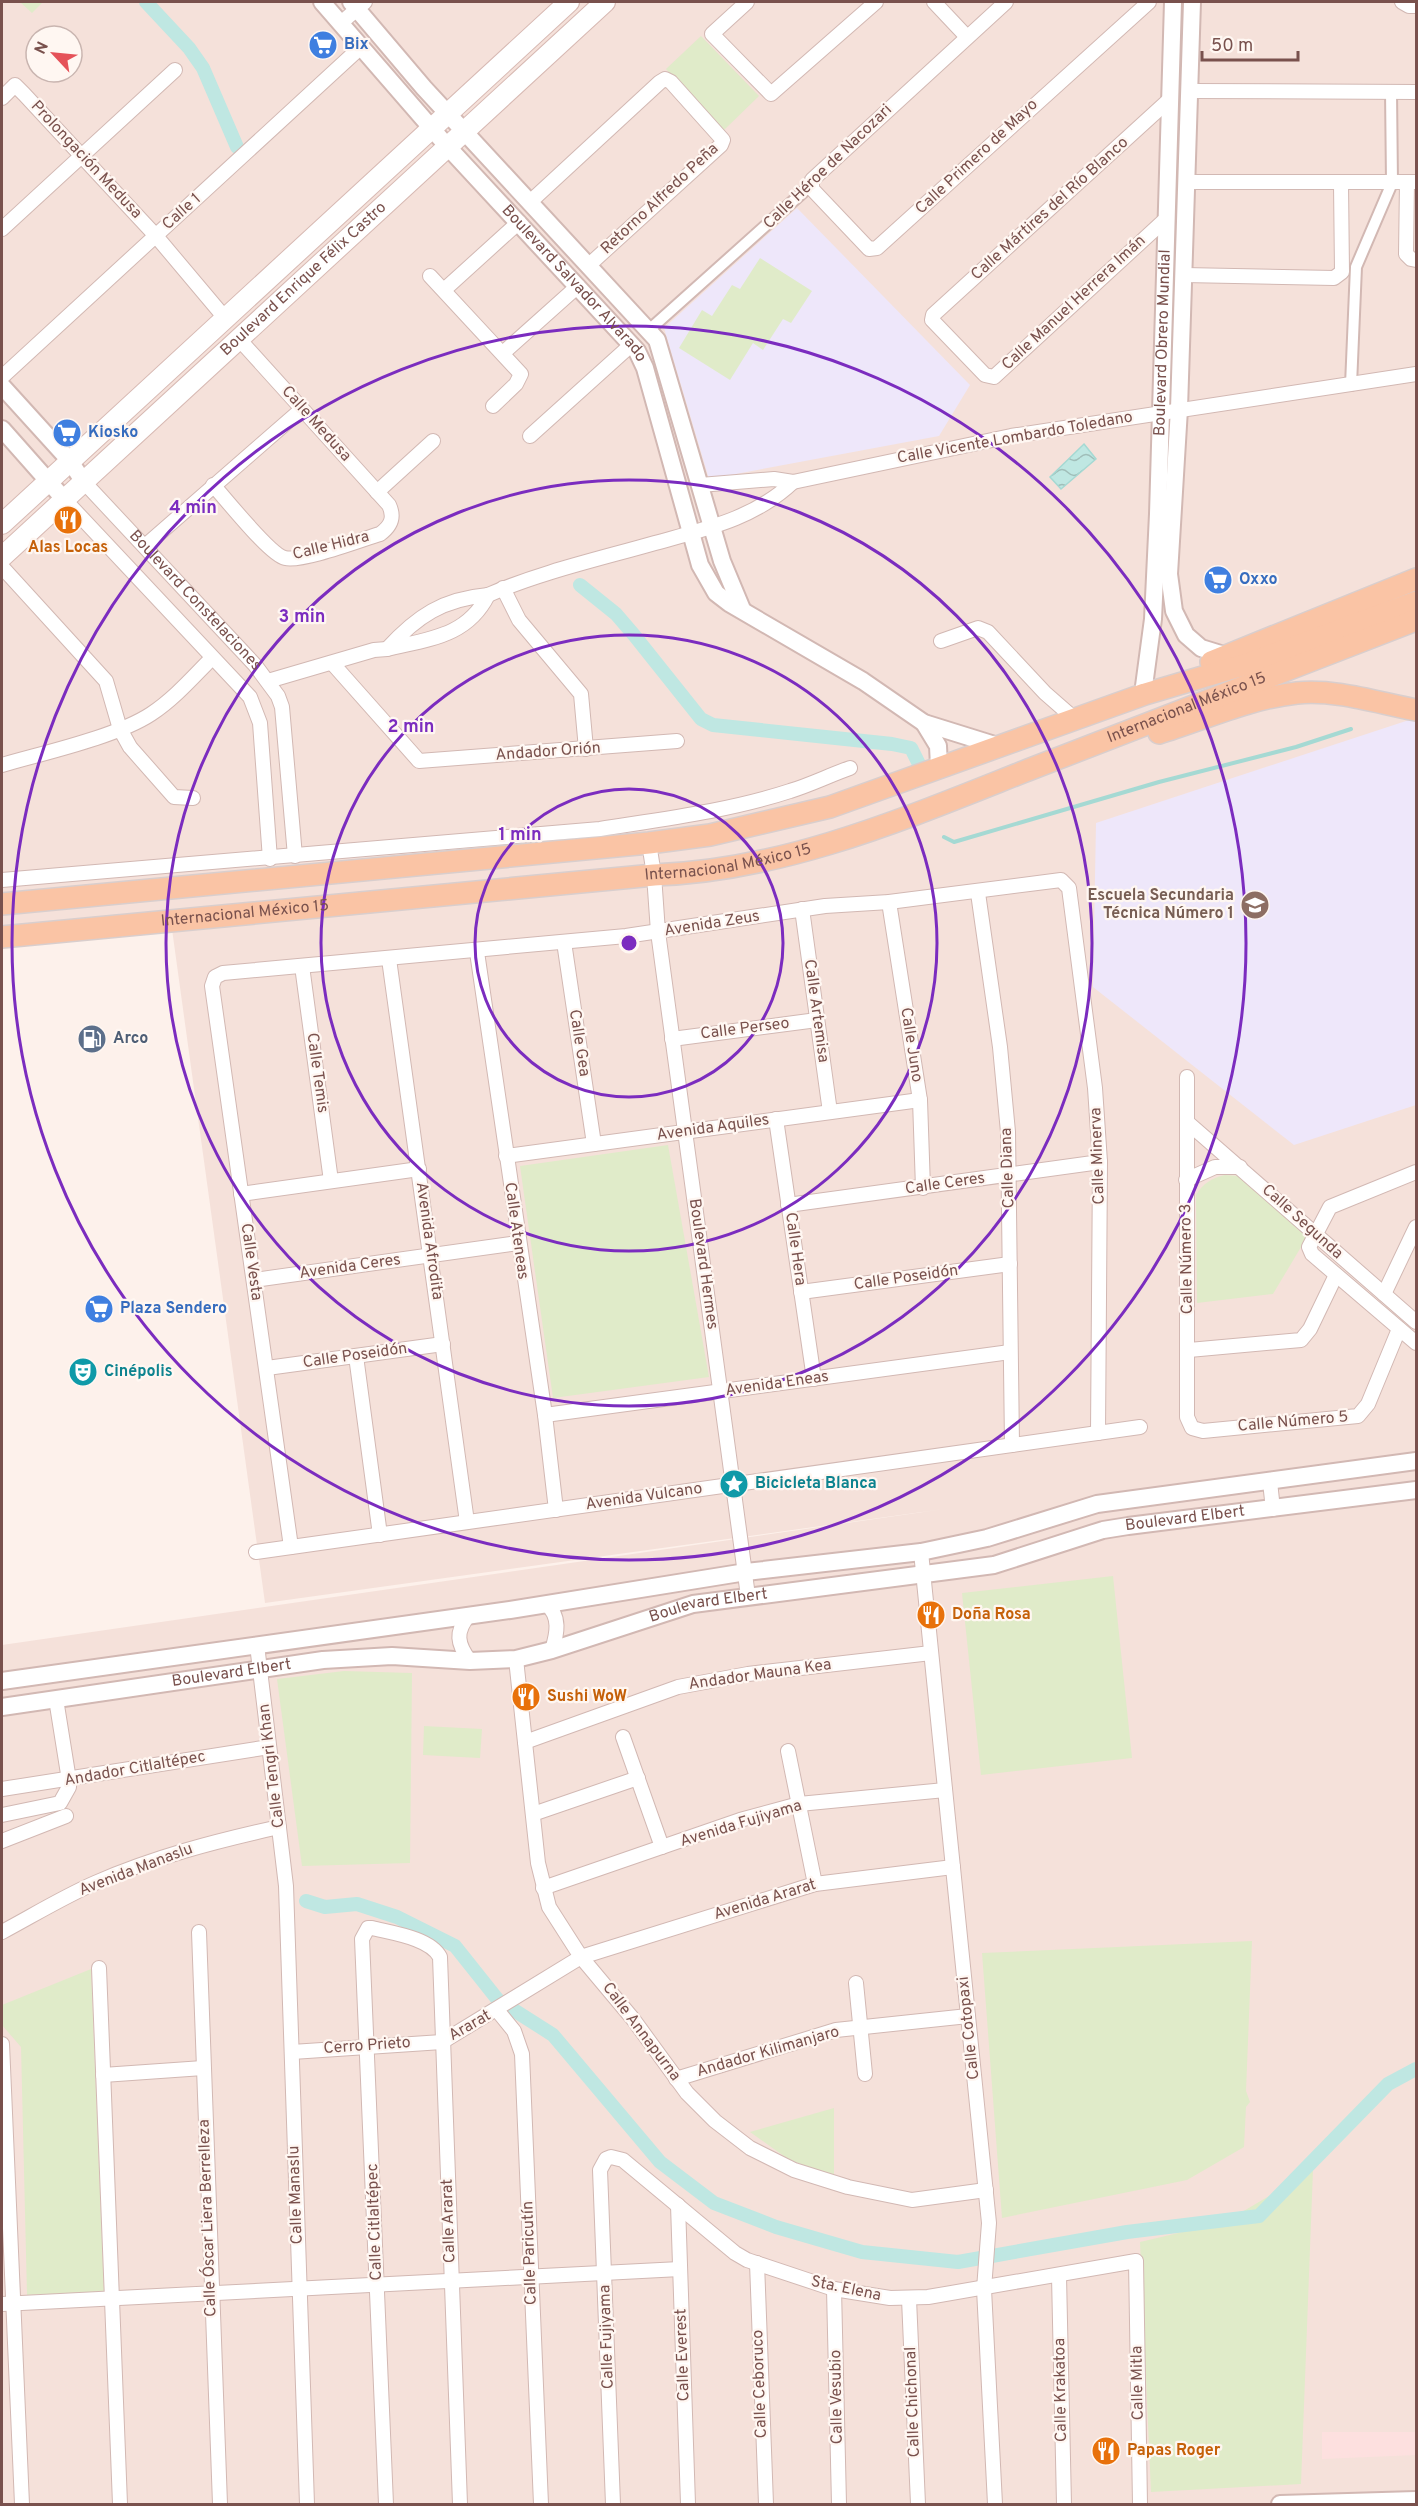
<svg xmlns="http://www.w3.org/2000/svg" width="1418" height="2506" viewBox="0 0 1418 2506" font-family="Overpass,sans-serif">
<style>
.residential{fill:#f5e1da;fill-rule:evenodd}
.commercial{fill:#fde0df}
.education{fill:#eee7fa}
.green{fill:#e0ebc9}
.water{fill:url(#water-waves);stroke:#a5d9d3;stroke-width:1.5}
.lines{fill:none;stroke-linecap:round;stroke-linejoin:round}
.stream{stroke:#a5d9d3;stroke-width:4}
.canal{stroke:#bfe7e2;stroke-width:14}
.pedestrian-casing{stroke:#d2b8b3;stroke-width:14}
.minor-casing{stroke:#d2b8b3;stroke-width:16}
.tertiary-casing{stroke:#d2b8b3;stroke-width:20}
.secondary-casing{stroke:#d7b9b3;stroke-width:22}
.primary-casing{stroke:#d9cecd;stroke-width:24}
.pedestrian{stroke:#fff;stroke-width:10}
.minor{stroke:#fff;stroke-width:14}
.tertiary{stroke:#fff;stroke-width:16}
.secondary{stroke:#fff;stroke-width:20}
.primary{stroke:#fac4a5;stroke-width:21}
.ring{fill:none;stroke:#7b2cbf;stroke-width:3}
.labels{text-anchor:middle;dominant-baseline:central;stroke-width:4.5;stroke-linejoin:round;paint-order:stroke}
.shop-label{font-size:16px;font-weight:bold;fill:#366cbe;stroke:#fff7f2;text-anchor:start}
.street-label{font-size:16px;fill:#79514d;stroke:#fff7f2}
.food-label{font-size:16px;font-weight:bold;fill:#c56008;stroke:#fff7f2;text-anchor:start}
.education-label{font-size:16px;font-weight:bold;fill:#785e54;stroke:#fff7f2;text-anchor:end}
.service-label{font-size:16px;font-weight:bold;fill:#4e5e75;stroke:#fff7f2;text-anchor:start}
.culture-label{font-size:16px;font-weight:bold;fill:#0d838f;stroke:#fff7f2;text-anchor:start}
.centre{fill:#7b2cbf;stroke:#fff7f2;stroke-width:3}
.ring-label{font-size:18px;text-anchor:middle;font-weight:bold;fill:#7b2cbf;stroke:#fff7f2;stroke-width:4.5;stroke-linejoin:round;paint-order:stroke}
</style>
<defs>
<pattern id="water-waves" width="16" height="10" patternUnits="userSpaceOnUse" patternTransform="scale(1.5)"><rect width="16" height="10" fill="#bfe7e2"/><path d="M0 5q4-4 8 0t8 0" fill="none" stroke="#a0beb9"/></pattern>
</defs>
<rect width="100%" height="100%" fill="#fdf1eb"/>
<!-- residential -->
<path class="residential" d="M2,2H1416V2504H2V1645L944,1509L265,1603L171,922L2,947ZM36,36H72V72H36Z"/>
<!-- commercial -->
<polygon class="commercial" points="1322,2432 1416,2432 1416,2455 1322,2459"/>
<!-- education -->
<g class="education">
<polygon points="797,208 970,385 939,436 709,479 664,328"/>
<polygon points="1409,720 1416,722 1416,1105 1294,1145 1093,987 1096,823"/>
</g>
<!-- green -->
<g class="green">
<polygon points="20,2 43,2 32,13"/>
<polygon points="701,36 759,96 724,130 666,69"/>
<polygon points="760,258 812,291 791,323 783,319 763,350 753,343 730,380 679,348 702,310 712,316 732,285 740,289"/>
<polygon points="668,1145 709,1377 553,1398 520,1166"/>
<path d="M1225,1175L1239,1176L1310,1232L1273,1294L1197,1303L1196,1195C1203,1183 1212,1178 1225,1175Z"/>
<polygon points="1113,1576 1132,1758 981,1775 962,1593"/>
<polygon points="344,1671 412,1673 410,1863 302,1866 277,1679"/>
<polygon points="424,1726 482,1729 480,1758 423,1755"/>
<polygon points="1252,1941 1246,2091 1250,2102 1246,2107 1244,2147 1187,2180 1002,2218 982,1953"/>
<polygon points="91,1969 104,2292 27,2295 21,2047 2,2025 2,2005"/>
<polygon points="834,2108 834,2177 788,2159 750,2132"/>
<polygon points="1313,2170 1301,2484 1151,2492 1140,2242 1225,2222"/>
</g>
<!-- water -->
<polygon class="water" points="1084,444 1096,459 1061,489 1050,477"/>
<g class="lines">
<!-- stream -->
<polyline class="stream" points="944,837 954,842 1159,782 1296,747 1351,729"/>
<!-- canal -->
<g class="canal">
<polyline points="146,2 189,48 203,68 237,147"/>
<polyline points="580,585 616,614 634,635 701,719 713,725 892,744 911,748 922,770"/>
<polyline points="306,1901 325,1907 357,1904 397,1917 455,1946 498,2000 553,2035 660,2162 714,2203 776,2227 862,2252 958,2262 1127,2232 1259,2216 1388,2084 1416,2069"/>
</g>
<!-- pedestrian casing -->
<g class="pedestrian-casing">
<g id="pedestrian">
<polyline points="649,330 811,185"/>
<polyline points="1351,385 1356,267 1392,183 1391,91"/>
</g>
</g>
<!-- minor casing -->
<g class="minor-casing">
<g id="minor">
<polyline points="747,2 712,34 771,94 876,2"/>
<polyline points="934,2 967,37"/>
<polyline points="1006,2 812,180 812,189 869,249 877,248 1149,2"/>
<polyline points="1402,2 1409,6 1416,6"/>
<polyline points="341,23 365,2"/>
<polyline points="1189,91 1416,92"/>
<polyline points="2,98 15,85 24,94 156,236 225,318"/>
<polyline points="1187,182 1416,182"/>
<polyline points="1407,182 1406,254 1411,259 1416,260"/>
<polyline points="530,202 660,82 665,79 671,82 723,140 721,145 589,265"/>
<polyline points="1167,218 994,377 985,375 932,320 933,315 1169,100"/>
<polyline points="2,229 175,70"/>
<polyline points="1184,275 1334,278 1342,272 1341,184"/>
<polyline points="430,276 521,374 516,384 493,406"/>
<polyline points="444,290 519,222"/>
<polyline points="503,353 578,286"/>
<polyline points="2,377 362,46"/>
<polyline points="530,436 631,345"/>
<path id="s1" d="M83,481L255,665L278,696L282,707L295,856"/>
<path d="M213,485C226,499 270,555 285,558C303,562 360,540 380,534C391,526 395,518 389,505L238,338"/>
<polyline points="700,485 774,479 793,482 1011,436 1416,374"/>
<polyline points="377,492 433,441"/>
<polyline points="64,499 250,697 260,723 270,859"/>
<polyline points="145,546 302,409"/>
<polyline points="2,567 106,681 120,729 130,747 174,797 193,798"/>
<polyline points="503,588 519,620 581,694 586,749"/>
<path d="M488,595C541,572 599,559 655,543C705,529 754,519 793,482"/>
<path d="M488,595C467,637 428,639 387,649C417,616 443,599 488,595Z"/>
<polyline points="941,641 978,628 988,632 1045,693 1077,721"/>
<polyline points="333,664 419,761 677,741"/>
<polyline points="268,681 374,650 387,649"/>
<path d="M2,765C43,753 116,737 151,714C174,699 193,677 212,658"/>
<polyline points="649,843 654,875 658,932 748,1596"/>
<path d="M2,880L600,829C663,819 729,811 790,791C810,785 830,775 850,768"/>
<polyline points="978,893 1000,1047 1008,1132 1012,1445"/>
<polyline points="889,902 920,1100 923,1188"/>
<polyline points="802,909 830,1112"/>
<polyline points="564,942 594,1144"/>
<polyline points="477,952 545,1415 556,1510"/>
<polyline points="389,959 467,1522"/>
<polyline points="302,966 331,1181"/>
<polyline points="672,1039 817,1020"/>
<polyline points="1187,1077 1187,1417 1192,1428 1203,1431 1358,1416 1368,1404 1399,1329"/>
<polyline points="776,1119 814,1379"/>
<polyline points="1187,1122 1416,1322"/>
<polyline points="506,1156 920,1100"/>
<polyline points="1416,1172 1330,1207 1309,1247 1312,1254 1416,1343"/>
<polyline points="1186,1180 1215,1167 1240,1167"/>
<polyline points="241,1194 419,1169"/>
<polyline points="788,1205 1100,1162"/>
<polyline points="254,1280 518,1243"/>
<polyline points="801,1292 1010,1264"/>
<polyline points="1384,1294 1416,1227"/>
<polyline points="1189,1350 1301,1340 1310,1329 1336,1275"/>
<polyline points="356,1356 380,1535"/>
<polyline points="267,1368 443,1344"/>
<polyline points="545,1415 1010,1352"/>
<polyline points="1270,1482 1273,1509"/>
<polyline points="291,1547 212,986 215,977 223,973 626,936 825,906 889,902 1061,880 1069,888 1095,1088 1100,1162 1098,1433"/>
<polyline points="256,1552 1140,1427"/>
<polyline points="921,1552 989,2223 984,2289 995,2504"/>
<path d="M546,1604C561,1616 557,1634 552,1650"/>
<path d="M469,1615C455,1632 457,1644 470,1661"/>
<polyline points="257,1645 286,1886 307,2504"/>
<polyline points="516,1659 538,1863 549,1907 581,1957 633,2019 687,2093 715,2121 750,2148 794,2170 848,2187 912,2200 986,2190"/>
<polyline points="623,1737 662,1847"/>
<polyline points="525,1742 678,1687 748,1674 931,1653"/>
<polyline points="788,1751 815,1884"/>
<polyline points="2,1789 269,1747"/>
<polyline points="533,1814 638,1778"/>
<polyline points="2,1815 60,1803 69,1787 69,1780 56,1699"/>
<polyline points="2,1841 66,1816"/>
<polyline points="543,1888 740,1820 799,1804 945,1790"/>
<path d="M2,1932C32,1916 63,1897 95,1883C154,1857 216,1841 279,1827"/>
<polyline points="199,1932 220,2504"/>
<polyline points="99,1968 120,2504"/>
<polyline points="856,1983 865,2074"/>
<polyline points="497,2010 514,2031 522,2054 541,2504"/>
<polyline points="2,2044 22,2504"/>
<polyline points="292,2052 442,2042 581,1957 815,1884 953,1867"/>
<polyline points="103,2075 203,2068"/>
<polyline points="676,2079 836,2030 968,2016"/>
<polyline points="678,2205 688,2504"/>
<polyline points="757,2263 766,2504"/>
<polyline points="1059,2276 1064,2504"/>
<polyline points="834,2289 839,2504"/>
<polyline points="909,2299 918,2504"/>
<polyline points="2,2304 680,2269"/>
<path d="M386,2504L362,1939L368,1928H372C392,1933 430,1938 440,1957L460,2504"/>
<polyline points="613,2504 600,2170 606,2159 611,2157 623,2160 735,2253 747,2260 834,2289 890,2298 928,2297 1136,2261 1140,2504"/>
</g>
</g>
<!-- tertiary casing -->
<g class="tertiary-casing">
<g id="tertiary">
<path id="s2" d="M322,2L447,146L637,351L645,368L700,565L716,593L729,603L863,681L924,723L1001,747"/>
<polyline points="351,2 424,88 657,340 722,561 742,609"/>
<polyline points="1192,2 1179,409 1169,574 1174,611 1186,635 1201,648 1227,656"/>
<polyline points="2,386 70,461 83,481"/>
<polyline points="2,429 64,499"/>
<path id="s3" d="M1144,686L1153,619L1158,514L1173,2"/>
<polyline points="924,723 938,746 939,766"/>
<polyline points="2,1681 510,1610 746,1572 921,1552 987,1538 1097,1504 1416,1461"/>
<path id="s4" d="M2,1707L323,1660L392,1656L470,1661L516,1659L552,1650L693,1604L994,1565L1103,1530L1128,1526L1416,1490"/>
<polyline points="1280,2504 1416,2500"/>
</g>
</g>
<!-- secondary casing -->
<g class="secondary-casing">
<g id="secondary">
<polyline points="2,524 569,2"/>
<path id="s5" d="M2,557L605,2"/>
</g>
</g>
<!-- primary casing -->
<g class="primary-casing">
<g id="primary">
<polyline points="1211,662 1416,579"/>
<path d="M1159,733C1204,719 1250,698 1297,693C1336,689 1378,703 1416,710"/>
<polyline points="2,904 649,843 710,835 830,807 1145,694 1250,663 1416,602"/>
<path id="s6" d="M2,937L654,875C784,871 909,817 1028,770C1157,720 1286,669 1416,620"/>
</g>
</g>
<!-- pedestrian -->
<use href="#pedestrian" class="pedestrian"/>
<!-- minor -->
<use href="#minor" class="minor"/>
<!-- tertiary -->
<use href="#tertiary" class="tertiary"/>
<!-- secondary -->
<use href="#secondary" class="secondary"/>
<!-- primary -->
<use href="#primary" class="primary"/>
</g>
<!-- distance rings -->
<g class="ring">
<circle cx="629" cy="943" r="154"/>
<circle cx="629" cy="943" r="308"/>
<circle cx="629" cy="943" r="463"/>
<circle cx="629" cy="943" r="617"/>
</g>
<!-- icons -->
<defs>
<g id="supermarket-disc" transform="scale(1.5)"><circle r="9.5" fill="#3f7fe0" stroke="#fff7f2"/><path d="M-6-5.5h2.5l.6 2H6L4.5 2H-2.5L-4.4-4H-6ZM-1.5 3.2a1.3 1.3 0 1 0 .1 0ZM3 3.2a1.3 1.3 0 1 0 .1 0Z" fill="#fff"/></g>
<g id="restaurant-disc" transform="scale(1.5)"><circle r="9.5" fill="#e8710a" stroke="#fff7f2"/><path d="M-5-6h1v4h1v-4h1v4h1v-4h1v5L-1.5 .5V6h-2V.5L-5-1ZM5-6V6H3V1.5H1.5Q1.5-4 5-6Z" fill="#fff"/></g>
<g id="school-disc" transform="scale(1.5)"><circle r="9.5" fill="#8d6e63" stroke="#fff7f2"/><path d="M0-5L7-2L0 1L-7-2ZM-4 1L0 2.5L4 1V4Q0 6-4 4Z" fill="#fff"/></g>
<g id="fuel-disc" transform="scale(1.5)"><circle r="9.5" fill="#5c6f8a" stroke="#fff7f2"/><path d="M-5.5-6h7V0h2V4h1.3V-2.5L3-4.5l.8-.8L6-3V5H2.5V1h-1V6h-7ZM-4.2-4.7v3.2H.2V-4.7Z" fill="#fff"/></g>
<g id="theatre-disc" transform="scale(1.5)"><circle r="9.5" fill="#0f9aa8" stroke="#fff7f2"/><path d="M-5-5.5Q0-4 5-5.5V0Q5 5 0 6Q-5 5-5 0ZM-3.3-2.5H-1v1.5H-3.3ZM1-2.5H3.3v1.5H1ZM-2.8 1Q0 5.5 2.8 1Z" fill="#fff"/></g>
<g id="sight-disc" transform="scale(1.5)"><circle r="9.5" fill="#0f9aa8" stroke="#fff7f2"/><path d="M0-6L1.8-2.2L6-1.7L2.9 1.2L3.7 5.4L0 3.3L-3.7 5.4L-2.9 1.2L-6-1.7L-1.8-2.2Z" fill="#fff"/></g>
</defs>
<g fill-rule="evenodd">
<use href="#supermarket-disc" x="323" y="45"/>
<use href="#supermarket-disc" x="67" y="433"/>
<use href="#restaurant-disc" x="68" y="520"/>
<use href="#supermarket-disc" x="1218" y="580"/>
<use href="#school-disc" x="1255" y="905"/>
<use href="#fuel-disc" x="92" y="1039"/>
<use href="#supermarket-disc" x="99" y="1309"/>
<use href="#theatre-disc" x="83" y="1372"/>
<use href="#sight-disc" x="734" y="1484"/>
<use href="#restaurant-disc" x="931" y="1615"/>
<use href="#restaurant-disc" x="526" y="1697"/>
<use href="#restaurant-disc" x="1106" y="2451"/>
</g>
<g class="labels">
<!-- shop labels -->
<g class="shop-label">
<text x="344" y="45">Bix</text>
<text x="88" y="433">Kiosko</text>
<text x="1239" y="580">Oxxo</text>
<text x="120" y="1309">Plaza Sendero</text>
</g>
<!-- street labels -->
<g class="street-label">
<text transform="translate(977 157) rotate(-43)">Calle Primero de Mayo</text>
<text transform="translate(86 160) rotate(47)">Prolongación Medusa</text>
<text transform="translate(828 167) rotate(-44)">Calle Héroe de Nacozari</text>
<text transform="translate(660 199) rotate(-43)">Retorno Alfredo Peña</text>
<text transform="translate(1050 209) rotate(-42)">Calle Mártires del Río Blanco</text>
<text transform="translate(182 212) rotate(-42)">Calle 1</text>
<text stroke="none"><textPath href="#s5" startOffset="410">Boulevard Enrique Félix Castro</textPath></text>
<text stroke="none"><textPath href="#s2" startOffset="378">Boulevard Salvador Alvarado</textPath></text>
<text transform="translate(1074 303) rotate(-43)">Calle Manuel Herrera Imán</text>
<text stroke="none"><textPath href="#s3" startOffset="344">Boulevard Obrero Mundial</textPath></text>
<text transform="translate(316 424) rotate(48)">Calle Medusa</text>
<text transform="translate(1015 438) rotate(-10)">Calle Vicente Lombardo Toledano</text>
<text transform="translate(331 546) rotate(-14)">Calle Hidra</text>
<text stroke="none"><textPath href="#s1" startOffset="164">Boulevard Constelaciones</textPath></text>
<text stroke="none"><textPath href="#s6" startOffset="1216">Internacional México 15</textPath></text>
<text transform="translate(548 752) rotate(-4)">Andador Orión</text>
<text stroke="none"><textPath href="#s6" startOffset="730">Internacional México 15</textPath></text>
<text stroke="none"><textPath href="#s6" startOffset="244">Internacional México 15</textPath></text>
<text transform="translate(712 924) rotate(-9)">Avenida Zeus</text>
<text transform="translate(816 1011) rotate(82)">Calle Artemisa</text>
<text transform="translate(745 1029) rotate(-7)">Calle Perseo</text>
<text transform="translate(579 1043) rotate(81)">Calle Gea</text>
<text transform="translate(911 1045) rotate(81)">Calle Juno</text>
<text transform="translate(317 1073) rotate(82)">Calle Temis</text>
<text transform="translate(713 1128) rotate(-8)">Avenida Aquiles</text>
<text transform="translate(1098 1156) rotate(-92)">Calle Minerva</text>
<text transform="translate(1008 1168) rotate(-92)">Calle Diana</text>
<text transform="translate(945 1184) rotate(-8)">Calle Ceres</text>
<text transform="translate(1302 1222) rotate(42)">Calle Segunda</text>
<text transform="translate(516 1231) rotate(82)">Calle Ateneas</text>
<text transform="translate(429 1241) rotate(82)">Avenida Afrodita</text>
<text transform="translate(795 1249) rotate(82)">Calle Hera</text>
<text transform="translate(1187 1259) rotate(-91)">Calle Número 3</text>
<text transform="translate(251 1262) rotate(82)">Calle Vesta</text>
<text transform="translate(703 1264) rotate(82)">Boulevard Hermes</text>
<text transform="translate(350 1267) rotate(-8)">Avenida Ceres</text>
<text transform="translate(906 1278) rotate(-8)">Calle Poseidón</text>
<text transform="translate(355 1356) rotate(-8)">Calle Poseidón</text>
<text transform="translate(777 1384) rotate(-8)">Avenida Eneas</text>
<text transform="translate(1293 1422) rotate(-5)">Calle Número 5</text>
<text transform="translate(644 1497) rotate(-8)">Avenida Vulcano</text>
<text stroke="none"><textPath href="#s4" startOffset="1204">Boulevard Elbert</textPath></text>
<text stroke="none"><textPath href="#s4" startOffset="718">Boulevard Elbert</textPath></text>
<text stroke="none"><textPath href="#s4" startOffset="232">Boulevard Elbert</textPath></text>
<text transform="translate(760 1675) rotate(-8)">Andador Mauna Kea</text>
<text transform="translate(272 1766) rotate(-97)">Calle Tengri Khan</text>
<text transform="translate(135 1769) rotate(-10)">Andador Citlaltépec</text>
<text transform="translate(741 1824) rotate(-17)">Avenida Fujiyama</text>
<text transform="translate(136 1870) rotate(-21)">Avenida Manaslu</text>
<text transform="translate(765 1900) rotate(-17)">Avenida Ararat</text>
<text transform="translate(470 2026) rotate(-30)">Ararat</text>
<text transform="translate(969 2028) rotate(-96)">Calle Cotopaxi</text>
<text transform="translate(641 2032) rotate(53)">Calle Annapurna</text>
<text transform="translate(367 2046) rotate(-4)">Cerro Prieto</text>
<text transform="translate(768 2052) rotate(-16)">Andador Kilimanjaro</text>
<text transform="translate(296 2195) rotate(-92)">Calle Manaslu</text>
<text transform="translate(208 2218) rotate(-92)">Calle Óscar Liera Berrelleza</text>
<text transform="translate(449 2221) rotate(-92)">Calle Ararat</text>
<text transform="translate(375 2222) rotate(-92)">Calle Citlaltépec</text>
<text transform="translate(530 2253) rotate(-92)">Calle Paricutín</text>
<text transform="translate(846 2289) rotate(12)">Sta. Elena</text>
<text transform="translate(607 2337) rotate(-92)">Calle Fujiyama</text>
<text transform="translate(683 2355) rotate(-92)">Calle Everest</text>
<text transform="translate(1138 2383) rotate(-91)">Calle Mitla</text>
<text transform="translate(760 2384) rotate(-92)">Calle Ceboruco</text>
<text transform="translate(1061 2390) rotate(-91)">Calle Krakatoa</text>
<text transform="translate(837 2397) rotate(-91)">Calle Vesubio</text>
<text transform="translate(913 2402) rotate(-92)">Calle Chichonal</text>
</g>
<!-- food labels -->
<g class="food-label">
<text x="68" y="548" text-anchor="middle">Alas Locas</text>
<text x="952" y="1615">Doña Rosa</text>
<text x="547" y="1697">Sushi WoW</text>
<text x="1127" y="2451">Papas Roger</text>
</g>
<!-- education labels -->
<g class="education-label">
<text x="1234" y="896">Escuela Secundaria<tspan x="1234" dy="18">Técnica Número 1</tspan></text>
</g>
<!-- service labels -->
<g class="service-label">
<text x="113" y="1039">Arco</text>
</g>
<!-- culture labels -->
<g class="culture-label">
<text x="104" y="1372">Cinépolis</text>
<text x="755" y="1484">Bicicleta Blanca</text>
</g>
</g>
<circle cx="629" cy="943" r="9" class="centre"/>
<g class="ring-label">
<text x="193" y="513">4 min</text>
<text x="302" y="622">3 min</text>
<text x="411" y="732">2 min</text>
<text x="520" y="840">1 min</text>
</g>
<!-- border -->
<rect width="1418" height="2506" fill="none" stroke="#79514d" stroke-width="6"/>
<!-- north arrow -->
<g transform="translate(54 54) rotate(296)"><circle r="28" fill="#fff7f2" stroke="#c9b5b0" stroke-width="1.5"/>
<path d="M0-4.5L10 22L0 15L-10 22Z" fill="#e55259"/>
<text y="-9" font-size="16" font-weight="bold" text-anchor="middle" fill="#79514d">N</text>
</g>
<!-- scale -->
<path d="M1202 51v9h96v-9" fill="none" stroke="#79514d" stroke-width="3"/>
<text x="1211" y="51" font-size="18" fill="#79514d" stroke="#fff7f2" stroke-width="4.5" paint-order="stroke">50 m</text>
</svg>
